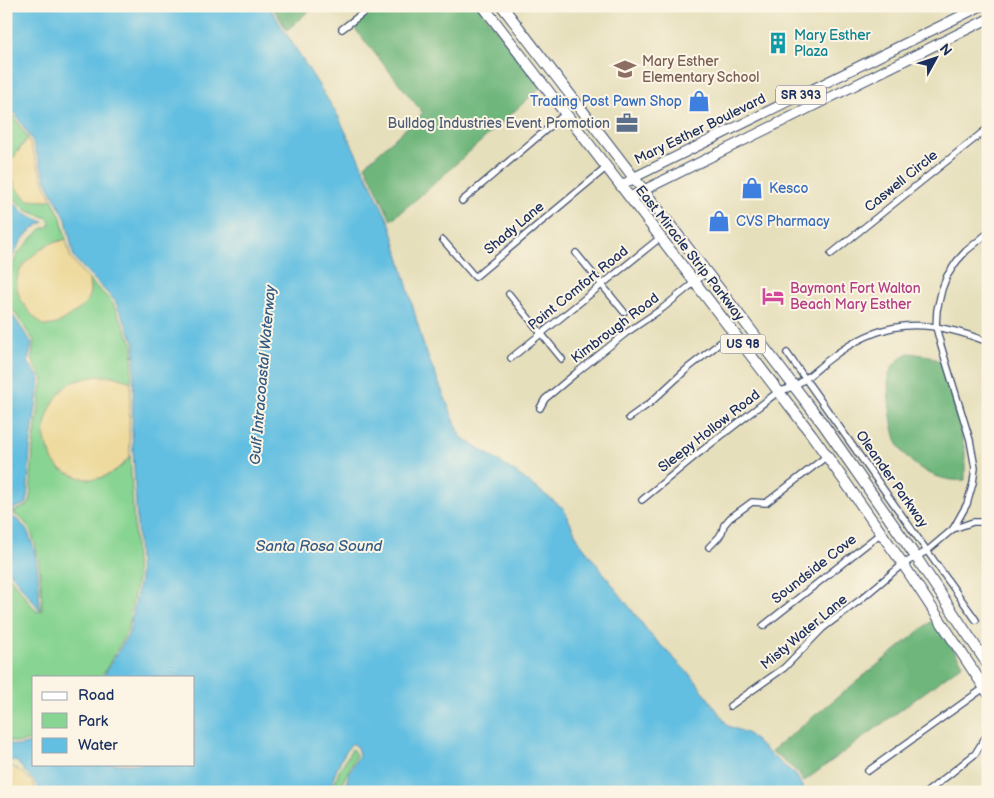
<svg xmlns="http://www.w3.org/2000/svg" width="994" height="798" viewBox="0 0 994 798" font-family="'Balsamiq Sans',sans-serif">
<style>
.green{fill:#88d492;stroke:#528278}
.forest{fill:#6eb67c;stroke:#44726d}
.sand{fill:#eeda9e;stroke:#84847e}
.water{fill:#63bfe1;stroke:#3f77a0}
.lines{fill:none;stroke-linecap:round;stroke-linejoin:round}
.minor-casing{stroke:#39496c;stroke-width:8}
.primary-casing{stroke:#39496c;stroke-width:11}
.trunk-casing{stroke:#39496c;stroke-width:12}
.minor{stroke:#fff;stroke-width:5.5}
.primary{stroke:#fff;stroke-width:9}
.trunk{stroke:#fff;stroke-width:10}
.labels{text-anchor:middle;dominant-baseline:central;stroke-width:4;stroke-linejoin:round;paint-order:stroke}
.shield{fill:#fcf5e5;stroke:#5e6a86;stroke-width:1}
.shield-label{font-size:12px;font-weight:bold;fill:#1b2f5e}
.culture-label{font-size:14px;fill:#0d838f;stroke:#fcf5e5;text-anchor:start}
.education-label{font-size:14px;fill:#785e54;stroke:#fcf5e5;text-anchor:start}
.shop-label{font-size:14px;fill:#366cbe;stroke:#fcf5e5;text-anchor:start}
.service-label{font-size:14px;fill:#4e5e75;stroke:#fcf5e5;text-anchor:end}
.street-label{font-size:14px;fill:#1b2f5e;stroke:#fcf5e5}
.hotel-label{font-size:14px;fill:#b23c85;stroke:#fcf5e5;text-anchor:start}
.water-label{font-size:15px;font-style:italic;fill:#315a85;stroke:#fcf5e5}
</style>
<rect width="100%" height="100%" fill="#fcf5e5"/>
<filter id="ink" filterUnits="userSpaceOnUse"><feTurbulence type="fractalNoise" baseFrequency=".02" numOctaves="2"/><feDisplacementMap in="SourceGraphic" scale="10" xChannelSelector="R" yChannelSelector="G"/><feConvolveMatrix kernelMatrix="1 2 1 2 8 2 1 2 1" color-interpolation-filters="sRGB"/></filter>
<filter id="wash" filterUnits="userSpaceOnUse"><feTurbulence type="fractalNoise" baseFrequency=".0096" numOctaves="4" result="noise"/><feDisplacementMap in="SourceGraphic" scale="20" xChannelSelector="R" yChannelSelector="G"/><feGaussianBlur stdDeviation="1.12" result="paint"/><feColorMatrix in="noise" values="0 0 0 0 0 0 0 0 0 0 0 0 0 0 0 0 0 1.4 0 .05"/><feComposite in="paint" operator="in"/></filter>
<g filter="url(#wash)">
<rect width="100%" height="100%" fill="#e6dfbb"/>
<!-- green -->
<g class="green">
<path d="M6,111L12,114L28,138L17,151L43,201L52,199L61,218L66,239L47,245L90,290L89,280L112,302L133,345L131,382L97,376L69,384L45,438L52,459L61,470L121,467L130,456L137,580L127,632L105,671L100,677H34V739L19,743L6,740V572L37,612L42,610C41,587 41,524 15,515V511L28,505L30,502L33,448L43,379L35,367L32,357L34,341L9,304L7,300V284L12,265L19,252L41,229L48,227L50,223L48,218L26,210L6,190Z"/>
<path d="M352,749L356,755C352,768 342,777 341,792H335C333,775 345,763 352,749Z"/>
</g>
<!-- forest -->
<g class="forest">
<polygon points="272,6 309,6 311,9 287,30"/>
<polygon points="377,6 478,6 541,87 426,191 391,220 365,165 423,113 352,25"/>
<path d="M909,353L930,356L942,363L950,386L965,451V480C940,483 909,467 898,444C892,433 886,387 889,375C892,364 900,358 909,353Z"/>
<polygon points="934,619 963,664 803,782 799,773 771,751"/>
</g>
<!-- sand -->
<g class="sand">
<polygon points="28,138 45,185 52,199 43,201 28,200 16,188 12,175 11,161"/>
<path d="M66,239L71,259L89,280L90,290L88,301L81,308L57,324L44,326C23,308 4,284 28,260C34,255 40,249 47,245C52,242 60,242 66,239Z"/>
<path d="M97,376H113L131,382L129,430L130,456C114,475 96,486 71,474C63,471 58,468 53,461C51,458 51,454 49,450C48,447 46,443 45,439C42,422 54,395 68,385C75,380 88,378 97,376Z"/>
<path d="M6,763C17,769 35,778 35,792H6Z"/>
</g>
<!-- water -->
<g class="water">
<path d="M6,6H269L338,116L390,224L424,347L461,437L515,472L563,508L579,541L650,634L695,680L728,726L747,733L772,756L796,775L805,792H344L349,773L359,755L357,747L352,743C340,758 334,773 330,792H38V786L16,761L6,760V743L19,746L34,742V764H194V677H103L129,633L140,579L132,430L135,344L115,301L74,258L66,219L47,183L32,140L14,112L6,107Z"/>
<path d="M6,194L25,214L44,222C22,232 15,251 6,272Z"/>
<path d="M6,306L32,343L28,362L40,379L30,448L27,503L13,509L12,517C40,528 38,585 40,610L6,567Z"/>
</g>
</g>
<g filter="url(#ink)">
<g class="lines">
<!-- minor casing -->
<g class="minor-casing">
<g id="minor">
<polyline points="342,29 372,6"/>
<polyline points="462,201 566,113"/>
<polyline points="443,240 475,277 607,167"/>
<polyline points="576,253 624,312"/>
<polyline points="831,254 988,128"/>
<polyline points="509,294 562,359"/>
<polyline points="787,353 976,620"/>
<polyline points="511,358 661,237"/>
<polyline points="540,408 545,399 576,373 626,333 663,308 707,272"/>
<polyline points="629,418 650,403 688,368 734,332"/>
<path d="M642,500L699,453L779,391C798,388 812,373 827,361C881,318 925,317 988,342"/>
<polyline points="953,529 973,522 988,522"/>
<polyline points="709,547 719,537 722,532 724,525 730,518 752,502 766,503 827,456"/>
<polyline points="763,626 881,533"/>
<polyline points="730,706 784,668 823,628 860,600 903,564 927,551 953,529 967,504 973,483 975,468 970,440 941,346 936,327 937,310 942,289 947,276 957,261 966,251 988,233"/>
<polyline points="868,771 984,688"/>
<polyline points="927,792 975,754 988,733"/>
</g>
</g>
<!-- primary casing -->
<g class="primary-casing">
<g id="primary">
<polyline points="622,186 635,177 981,6"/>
<polyline points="630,197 988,19"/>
</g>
</g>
<!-- trunk casing -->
<g class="trunk-casing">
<g id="trunk">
<polyline points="483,6 812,435 903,564 988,693"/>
<polyline points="502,6 823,424 916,557 988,665"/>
</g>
</g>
<!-- minor -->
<use href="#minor" class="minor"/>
<!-- primary -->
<use href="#primary" class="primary"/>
<!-- trunk -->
<use href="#trunk" class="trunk"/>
</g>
</g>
<!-- icons -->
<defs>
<g id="building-bare" transform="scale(1.725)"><path d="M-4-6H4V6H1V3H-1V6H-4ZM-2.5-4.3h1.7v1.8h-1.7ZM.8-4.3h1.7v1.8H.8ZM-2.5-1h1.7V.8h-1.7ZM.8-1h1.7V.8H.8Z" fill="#0f9aa8" stroke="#fcf5e5" stroke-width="2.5" paint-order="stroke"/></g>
<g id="school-bare" transform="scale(1.725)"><path d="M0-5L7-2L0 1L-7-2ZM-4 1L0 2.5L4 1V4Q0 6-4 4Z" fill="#8d6e63" stroke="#fcf5e5" stroke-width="2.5" paint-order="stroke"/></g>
<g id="shop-bare" transform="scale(1.725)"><path d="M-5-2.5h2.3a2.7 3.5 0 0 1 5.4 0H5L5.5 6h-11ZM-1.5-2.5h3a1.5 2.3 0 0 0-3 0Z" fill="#3f7fe0" stroke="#fcf5e5" stroke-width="2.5" paint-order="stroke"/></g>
<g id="office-bare" transform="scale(1.725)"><path d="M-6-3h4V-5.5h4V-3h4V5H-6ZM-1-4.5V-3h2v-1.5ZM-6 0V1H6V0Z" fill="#5c6f8a" stroke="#fcf5e5" stroke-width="2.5" paint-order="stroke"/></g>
<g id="hotel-bare" transform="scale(1.725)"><path d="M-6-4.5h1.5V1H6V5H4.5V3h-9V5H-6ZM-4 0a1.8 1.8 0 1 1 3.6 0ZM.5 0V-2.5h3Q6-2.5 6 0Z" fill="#d1479c" stroke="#fcf5e5" stroke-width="2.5" paint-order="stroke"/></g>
</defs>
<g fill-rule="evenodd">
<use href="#building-bare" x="778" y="43"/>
<use href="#school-bare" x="625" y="69"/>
<use href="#shop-bare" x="699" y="101"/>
<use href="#office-bare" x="627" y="123"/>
<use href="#shop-bare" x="752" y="188"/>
<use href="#shop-bare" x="719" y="221"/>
<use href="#hotel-bare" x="773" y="296"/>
</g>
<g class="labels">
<!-- shield labels -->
<g class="shield">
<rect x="776" y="85.5" width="50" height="19" rx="4"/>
<rect x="720.5" y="334.5" width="45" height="19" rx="4"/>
</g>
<g class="shield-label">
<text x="801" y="95">SR 393</text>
<text x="743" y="344">US 98</text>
</g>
<!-- culture labels -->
<g class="culture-label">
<text x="794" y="35">Mary Esther<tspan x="794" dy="16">Plaza</tspan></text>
</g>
<!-- education labels -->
<g class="education-label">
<text x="642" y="61">Mary Esther<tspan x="642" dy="16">Elementary School</tspan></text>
</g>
<!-- shop labels -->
<g class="shop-label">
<text x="682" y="101" text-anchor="end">Trading Post Pawn Shop</text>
<text x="769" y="188">Kesco</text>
<text x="736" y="221">CVS Pharmacy</text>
</g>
<!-- service labels -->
<g class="service-label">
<text x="610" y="123">Bulldog Industries Event Promotion</text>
</g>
<!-- street labels -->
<g class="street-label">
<text transform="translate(700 129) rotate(-26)">Mary Esther Boulevard</text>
<text transform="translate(901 181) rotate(-39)">Caswell Circle</text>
<text transform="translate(514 228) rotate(-40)">Shady Lane</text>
<text transform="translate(690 253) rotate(52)">East Miracle Strip Parkway</text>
<text transform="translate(578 288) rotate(-39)">Point Comfort Road</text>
<text transform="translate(615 328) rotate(-37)">Kimbrough Road</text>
<text transform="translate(709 431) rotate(-38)">Sleepy Hollow Road</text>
<text transform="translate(892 479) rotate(55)">Oleander Parkway</text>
<text transform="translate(814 569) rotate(-38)">Soundside Cove</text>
<text transform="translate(804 632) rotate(-40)">Misty Water Lane</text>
</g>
<!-- hotel labels -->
<g class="hotel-label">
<text x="790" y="288">Baymont Fort Walton<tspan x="790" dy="16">Beach Mary Esther</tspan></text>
</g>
<!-- water labels -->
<g class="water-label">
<text transform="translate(263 375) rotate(-85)">Gulf Intracoastal Waterway</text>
<text x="319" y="546">Santa Rosa Sound</text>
</g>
</g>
<!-- margin -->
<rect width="994" height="798" fill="none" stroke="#fcf5e5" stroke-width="25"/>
<!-- legend -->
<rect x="32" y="676" width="162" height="90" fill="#fcf5e5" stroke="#a2a6af"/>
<rect x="42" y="692" width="25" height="8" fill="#ffffff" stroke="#a2a6af"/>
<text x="78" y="700" font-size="15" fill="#1b2f5e">Road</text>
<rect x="42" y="713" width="25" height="15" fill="#88d492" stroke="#a2a6af"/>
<text x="78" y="726" font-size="15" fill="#1b2f5e">Park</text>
<rect x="42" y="738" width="25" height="15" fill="#63bfe1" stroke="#a2a6af"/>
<text x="78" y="750" font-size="15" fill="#1b2f5e">Water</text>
<!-- north arrow -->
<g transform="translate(936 58) rotate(50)" stroke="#fcf5e5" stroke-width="4" paint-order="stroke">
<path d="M0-4L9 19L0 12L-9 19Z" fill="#1b2f5e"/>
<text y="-8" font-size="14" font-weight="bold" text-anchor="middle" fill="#1b2f5e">N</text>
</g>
</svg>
